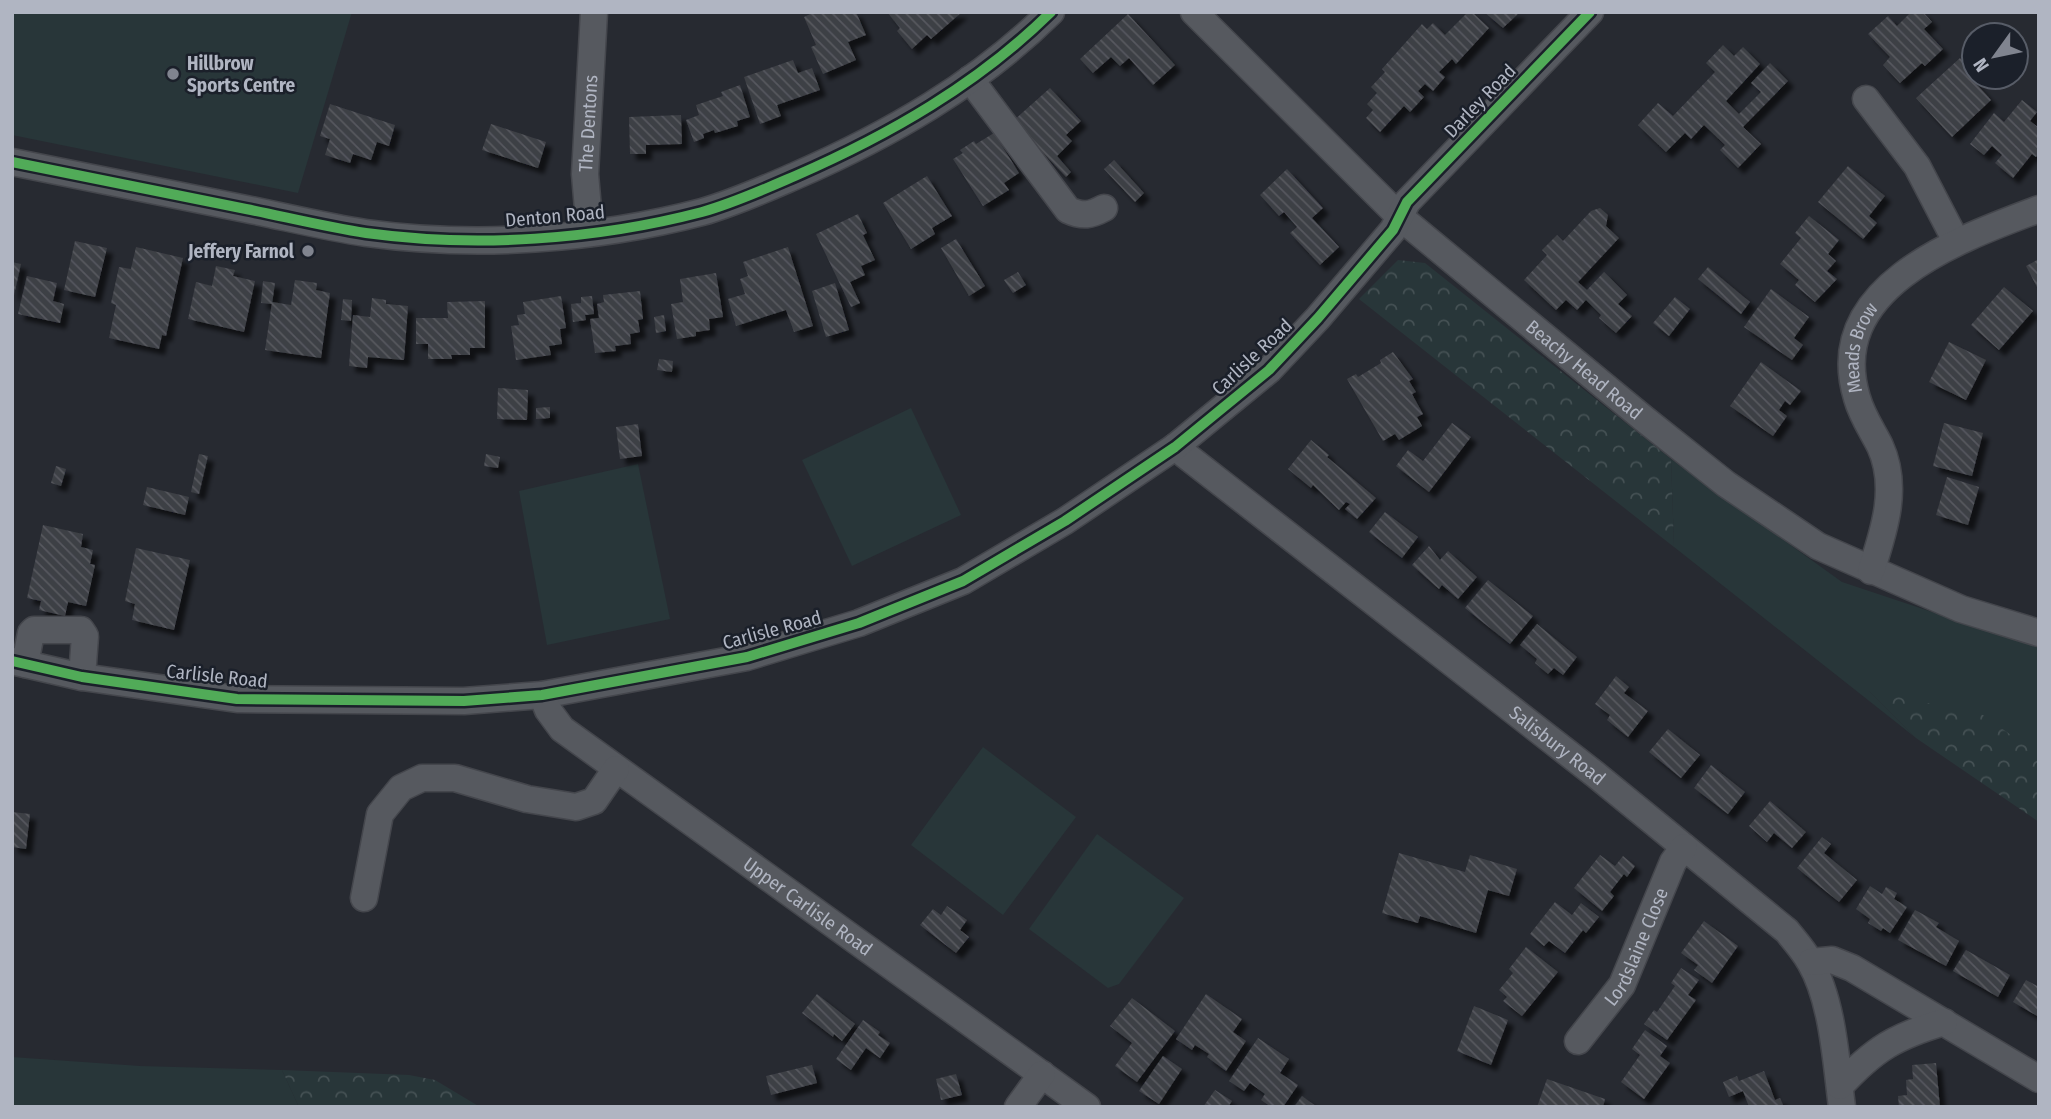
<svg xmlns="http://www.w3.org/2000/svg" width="2051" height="1119" viewBox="0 0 2051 1119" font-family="'Fira Sans Condensed',sans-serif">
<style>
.grass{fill:#283639}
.forest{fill:url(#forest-crowns)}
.building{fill:url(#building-back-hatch);filter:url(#shadow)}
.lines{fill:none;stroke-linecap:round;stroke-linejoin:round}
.minor-casing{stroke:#44464c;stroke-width:29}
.minor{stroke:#56595f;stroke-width:26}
.cycleway-casing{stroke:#1b202a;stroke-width:15}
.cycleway{stroke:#51ab58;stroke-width:10}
.poi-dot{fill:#80848f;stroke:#1b202a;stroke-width:2.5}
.labels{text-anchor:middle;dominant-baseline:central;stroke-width:5;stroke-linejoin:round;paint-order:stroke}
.poi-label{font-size:19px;font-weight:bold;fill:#b0b5c2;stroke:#1b202a;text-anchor:start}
.street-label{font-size:19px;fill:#b0b5c2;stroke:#1b202a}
</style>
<defs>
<pattern id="forest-crowns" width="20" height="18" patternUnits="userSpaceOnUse" patternTransform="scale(1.75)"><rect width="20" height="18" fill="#283639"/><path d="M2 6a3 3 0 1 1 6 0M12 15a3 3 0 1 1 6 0" fill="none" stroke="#455154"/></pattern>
<pattern id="building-back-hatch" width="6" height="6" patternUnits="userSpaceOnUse" patternTransform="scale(1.75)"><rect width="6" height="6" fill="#3d3f45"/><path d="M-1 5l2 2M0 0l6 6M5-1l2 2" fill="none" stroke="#56585e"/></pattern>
<filter id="shadow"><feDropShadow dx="6" dy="6" stdDeviation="2" flood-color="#0009"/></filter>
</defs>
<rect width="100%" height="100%" fill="#272a31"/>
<!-- grass -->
<g class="grass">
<polygon points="12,12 352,12 298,193 12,135"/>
<polygon points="911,408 961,515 852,566 802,460"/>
<polygon points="1671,459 1842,582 1989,631 2039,645 2039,755 1869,691 1916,738 1674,547"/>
<polygon points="638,464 670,619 547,645 519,491"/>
<polygon points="983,747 1076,817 1003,915 911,845"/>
<polygon points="1097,834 1184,898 1119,984 1108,988 1029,929"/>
<polygon points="12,1057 140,1066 282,1070 299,1107 12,1107"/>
</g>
<!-- forest -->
<g class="forest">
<polygon points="1398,260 1425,263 1671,459 1674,547 1359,299"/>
<polygon points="1868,690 1983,715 2039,755 2039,822 1916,738"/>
<polygon points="282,1070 409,1075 435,1080 480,1107 299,1107"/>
</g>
<!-- building -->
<g class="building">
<polygon points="814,12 856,12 866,35 848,42 856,60 823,74 811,47 816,45 804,17"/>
<polygon points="887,12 962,12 931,39 927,35 912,49 897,31 900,28"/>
<polygon points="1468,12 1472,12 1489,28 1456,64 1452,59 1439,72 1445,77 1433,91 1425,84 1418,91 1424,97 1410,112 1404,106 1380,132 1366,118 1373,110 1367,104 1377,93 1371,87 1385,72 1382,69 1422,24 1427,29 1433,23 1445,35"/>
<polygon points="1484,12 1520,12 1503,28"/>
<polygon points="1911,12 1923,12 1932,22 1924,29 1943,49 1925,66 1922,63 1900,83 1883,65 1890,57 1868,34 1888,16 1897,26"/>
<polygon points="1128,14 1175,65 1153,85 1129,58 1120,66 1111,57 1093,73 1080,59"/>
<polygon points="1723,45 1734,56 1743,47 1760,64 1726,101 1739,114 1761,92 1751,83 1770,63 1788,81 1743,127 1761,144 1738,168 1720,150 1725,145 1704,125 1691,139 1685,133 1666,152 1638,125 1658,103 1673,116 1715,72 1706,63"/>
<polygon points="1960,58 1974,72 1974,77 1976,77 1973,80 1991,100 1952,137 1916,98"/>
<polygon points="793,60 798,73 812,68 820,90 777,105 781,116 760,124 744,77"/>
<polygon points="740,85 750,117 737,121 738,126 715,133 714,130 703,134 704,138 694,142 686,120 699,115 696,105 723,96 721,92"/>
<polygon points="1050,88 1081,121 1066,135 1072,141 1057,156 1071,172 1066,177 1013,121"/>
<polygon points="2022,100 2037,112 2030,121 2039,128 2039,153 2036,157 2032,154 2013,178 1995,163 2002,155 1992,146 1984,155 1970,144 1994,113 2004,122"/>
<polygon points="330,104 395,125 389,146 377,142 371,160 353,154 350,163 325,155 330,139 320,136"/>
<polygon points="681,115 682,144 646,145 646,154 630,154 629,117"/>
<polygon points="491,124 546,142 538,168 482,150"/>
<polygon points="994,133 1019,173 1004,183 1009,190 983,206 953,159 963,153 960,150 974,141 976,144"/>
<polygon points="1114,160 1144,193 1135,202 1104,169"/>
<polygon points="1848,166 1885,196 1869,216 1877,223 1863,239 1818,202"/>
<polygon points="1287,169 1323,208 1312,218 1339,247 1320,265 1290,233 1297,227 1284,212 1279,216 1260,195"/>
<polygon points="927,176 952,216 932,228 935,234 911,249 883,203"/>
<polygon points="1600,208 1608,215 1606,226 1619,238 1578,282 1587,290 1604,272 1627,295 1618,304 1632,316 1616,333 1599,318 1601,315 1586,300 1577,310 1566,300 1556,310 1524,280 1547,255 1542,250 1557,235 1563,241 1591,211"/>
<polygon points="858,214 867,233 863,235 875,260 861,266 865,275 850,282 860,303 851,307 816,234"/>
<polygon points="1809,216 1839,240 1828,254 1836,261 1827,271 1837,279 1815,302 1795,285 1799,280 1780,264 1801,238 1795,233"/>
<polygon points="956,239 985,286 969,296 941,248"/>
<polygon points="75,241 107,248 95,297 64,290"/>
<polygon points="136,247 183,258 166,336 162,335 159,349 109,338 116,305 111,303 119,267 131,269"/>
<polygon points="788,247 813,326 794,332 786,310 736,326 728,299 745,294 740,279 748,276 743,262"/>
<polygon points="2039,259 2039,291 2026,266"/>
<polygon points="12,262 21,264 14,295 12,294"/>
<polygon points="216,266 235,270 233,276 255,281 244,332 188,319 196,282 212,286"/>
<polygon points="1708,267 1750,302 1741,314 1698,279"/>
<polygon points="1018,272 1026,285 1013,293 1004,280"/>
<polygon points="716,273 723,317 709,319 710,330 696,332 696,336 677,339 671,304 683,302 680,279"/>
<polygon points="27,276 57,283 53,301 64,304 60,323 18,314"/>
<polygon points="295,280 317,283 316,290 330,293 321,358 265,350 272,302 291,305"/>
<polygon points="263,281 275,283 272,304 261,303"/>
<polygon points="835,283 849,330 826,337 812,291"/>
<polygon points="2004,287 2033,311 1999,350 1971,325"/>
<polygon points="1771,289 1809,317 1794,338 1803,345 1792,360 1744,327"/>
<polygon points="640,291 643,319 638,320 640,332 630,334 631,344 615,346 616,351 595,353 590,319 599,318 597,304 604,302 603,295"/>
<polygon points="561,296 566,328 560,329 562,344 549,346 551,355 516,360 511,326 519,325 517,315 525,314 523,302"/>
<polygon points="592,296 594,314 585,315 586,320 573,322 571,304 581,303 581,297"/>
<polygon points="1675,297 1690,309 1669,336 1653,323"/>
<polygon points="372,298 386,300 386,304 408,306 404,360 368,357 367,368 349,366 353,315 370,317"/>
<polygon points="343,299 352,300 351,321 341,320"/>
<polygon points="485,301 485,348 470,348 470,355 451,355 452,359 428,359 428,344 416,344 416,318 448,318 447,302"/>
<polygon points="664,315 666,331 656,333 654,317"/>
<polygon points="1949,342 1986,360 1966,400 1929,382"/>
<polygon points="1393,352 1413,379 1409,381 1416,392 1412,394 1423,414 1417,417 1422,426 1399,440 1395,434 1383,441 1347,379 1356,374 1358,377 1381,363 1380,360"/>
<polygon points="659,359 673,361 672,372 657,370"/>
<polygon points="1761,362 1801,391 1790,405 1785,401 1779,410 1787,416 1773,436 1730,406"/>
<polygon points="498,388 528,390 527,420 497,419"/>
<polygon points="550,407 550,418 536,419 536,408"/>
<polygon points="1452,423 1471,437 1429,492 1396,466 1408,450 1423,461"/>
<polygon points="1944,423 1983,433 1972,476 1933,466"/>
<polygon points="638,424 642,456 620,459 616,427"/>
<polygon points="1311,440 1329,455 1327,457 1376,498 1357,519 1345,509 1350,504 1346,502 1339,510 1313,485 1311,488 1288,469"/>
<polygon points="199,454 208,456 199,494 191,492"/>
<polygon points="486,454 500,457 498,468 484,466"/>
<polygon points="56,466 66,469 61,486 51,483"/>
<polygon points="1947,477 1979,487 1968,525 1936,515"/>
<polygon points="147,487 189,497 185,515 143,505"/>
<polygon points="1385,512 1418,537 1402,558 1369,532"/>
<polygon points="43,525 83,534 81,547 93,550 90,564 95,565 86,606 68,602 65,616 39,610 41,601 27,598"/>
<polygon points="1429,546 1440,560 1448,551 1477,577 1458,599 1442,585 1439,589 1412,565"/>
<polygon points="136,548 190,560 174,630 132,620 135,604 125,601"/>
<polygon points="1488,580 1533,616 1510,644 1465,608"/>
<polygon points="1537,624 1577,657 1563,675 1554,668 1548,674 1535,663 1537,659 1520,645"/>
<polygon points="1616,676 1629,687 1624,693 1648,711 1628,737 1607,720 1610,715 1595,704"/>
<polygon points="1668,729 1700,755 1681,778 1649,752"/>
<polygon points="1711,765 1745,792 1728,814 1694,788"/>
<polygon points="1770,801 1806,832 1792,848 1774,833 1767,842 1749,826"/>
<polygon points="12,812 30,814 26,849 12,847"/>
<polygon points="1822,837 1831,844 1824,853 1857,880 1839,902 1797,868"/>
<polygon points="1399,853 1465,872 1470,855 1517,869 1509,896 1488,890 1476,933 1420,916 1418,923 1382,913"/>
<polygon points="1600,855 1615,866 1623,856 1635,866 1627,877 1624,874 1610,892 1614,896 1602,911 1574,888"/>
<polygon points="1870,886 1882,894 1886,887 1897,893 1894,899 1907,907 1890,933 1883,928 1881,931 1868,923 1870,919 1856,909"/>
<polygon points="1555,902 1572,915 1581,903 1599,917 1586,933 1583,930 1565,953 1549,941 1544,946 1530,934"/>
<polygon points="947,906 967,920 960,930 969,937 956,953 920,925 933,909 941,915"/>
<polygon points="1915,910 1939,923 1936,927 1959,941 1946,966 1898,940"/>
<polygon points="1704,921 1738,946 1712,983 1694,970 1698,965 1681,953"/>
<polygon points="1526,947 1558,972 1522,1016 1503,1001 1507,997 1499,990 1513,973 1509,969"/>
<polygon points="1966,950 2010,975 1998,997 1953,971"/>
<polygon points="1681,968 1699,980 1688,995 1696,1000 1667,1040 1644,1024 1654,1010 1657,1012 1675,986 1671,983"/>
<polygon points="2026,980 2039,987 2039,1017 2013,1002"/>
<polygon points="817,994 855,1024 842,1041 834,1034 833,1037 802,1013"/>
<polygon points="1206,994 1242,1019 1233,1032 1246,1041 1226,1071 1207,1057 1209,1054 1195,1045 1192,1050 1176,1039"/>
<polygon points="1132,998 1175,1031 1137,1082 1115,1066 1132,1043 1110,1026"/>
<polygon points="1474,1006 1508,1020 1491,1065 1457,1051"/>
<polygon points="863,1020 880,1032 878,1035 890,1043 880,1058 866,1048 851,1070 836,1059"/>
<polygon points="1645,1030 1667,1046 1660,1056 1670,1063 1644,1099 1621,1082 1640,1055 1632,1049"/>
<polygon points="1258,1038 1289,1059 1280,1073 1298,1085 1283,1107 1271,1107 1261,1100 1265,1094 1250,1083 1244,1091 1229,1081"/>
<polygon points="1163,1056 1182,1069 1159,1104 1139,1091"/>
<polygon points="1936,1063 1940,1107 1899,1107 1898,1096 1907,1095 1906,1080 1913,1079 1912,1065"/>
<polygon points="812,1065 817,1083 771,1095 766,1076"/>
<polygon points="1764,1071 1775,1100 1780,1098 1784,1107 1749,1107 1743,1091 1729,1097 1723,1082 1737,1076 1739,1081"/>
<polygon points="956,1074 962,1095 941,1100 936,1079"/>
<polygon points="1547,1079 1605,1099 1603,1107 1537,1107"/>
<polygon points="1215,1090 1232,1101 1228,1107 1203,1107"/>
<polygon points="1302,1096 1317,1107 1294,1107"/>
</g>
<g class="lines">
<!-- minor casing -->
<g class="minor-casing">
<g id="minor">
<path id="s1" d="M1194,12L1400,217L1643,418L1726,484L1818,546L1961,609L2039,633"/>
<path d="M970,79L1068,210C1083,217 1091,215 1104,208"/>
<polyline points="1866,99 1917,166 1956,241"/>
<path d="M12,162C90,178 168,193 246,209C286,217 326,227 366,233C476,248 595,240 702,212C734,203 765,189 795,176C889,135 978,84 1051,12"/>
<path id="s2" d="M590,233L585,174L594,12"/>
<path id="s3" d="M1175,447L1596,775L1787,931C1795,941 1804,951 1810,962C1833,1001 1836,1062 1842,1107"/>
<path id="s4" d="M1871,571C1884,531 1899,487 1880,446C1872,430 1862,416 1857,398C1823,287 1959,239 2039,209"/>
<polyline points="12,661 82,677 237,699 464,701 542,695 747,657 859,623 963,581 1065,521 1175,447 1269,370 1318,318 1393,230 1407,202 1590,12"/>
<polyline points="25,664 31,633 34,630 81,630 85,636 82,677"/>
<path id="s5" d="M542,695L548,710L562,729L1087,1107"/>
<polyline points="364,898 380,814 401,788 422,778 455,778 527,799 576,807 594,801 616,769"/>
<polyline points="1811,962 1832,960 1852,968 2039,1079"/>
<path id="s6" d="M1578,1041L1622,985L1673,862L1684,847"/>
<path d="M1840,1086C1874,1049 1896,1036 1944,1022"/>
<polyline points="1018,1107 1042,1074"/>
</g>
</g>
<!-- minor -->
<use href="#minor" class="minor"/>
<!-- cycleway casing -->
<g class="cycleway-casing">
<g id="cycleway">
<path d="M12,162C90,178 168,193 246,209C286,217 326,227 366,233C476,248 595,240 702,212C734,203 765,189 795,176C889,135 978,84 1051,12"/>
<polyline points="12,661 82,677 237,699 464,701 542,695 747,657 859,623 963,581 1065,521 1175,447 1269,370 1318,318 1393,230 1407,202 1590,12"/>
</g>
</g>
<!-- cycleway -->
<use href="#cycleway" class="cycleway"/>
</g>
<!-- markers -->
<g class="poi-dot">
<circle cx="173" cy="74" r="7"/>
<circle cx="308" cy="251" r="7"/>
</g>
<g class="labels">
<!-- poi labels -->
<g class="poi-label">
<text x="187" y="63">Hillbrow<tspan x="187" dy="22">Sports Centre</tspan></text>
<text x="294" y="251" text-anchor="end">Jeffery Farnol</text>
</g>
<!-- street labels -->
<g class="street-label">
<text transform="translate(1480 101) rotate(-46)">Darley Road</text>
<text stroke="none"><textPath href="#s2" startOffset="110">The Dentons</textPath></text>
<text transform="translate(555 216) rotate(-5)">Denton Road</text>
<text stroke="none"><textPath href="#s4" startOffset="234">Meads Brow</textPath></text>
<text transform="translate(1252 357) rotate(-43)">Carlisle Road</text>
<text stroke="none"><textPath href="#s1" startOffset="530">Beachy Head Road</textPath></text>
<text transform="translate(772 630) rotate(-15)">Carlisle Road</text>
<text transform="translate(217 676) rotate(6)">Carlisle Road</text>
<text stroke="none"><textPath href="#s3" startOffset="485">Salisbury Road</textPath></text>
<text stroke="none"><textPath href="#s5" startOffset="343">Upper Carlisle Road</textPath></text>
<text stroke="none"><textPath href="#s6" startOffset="112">Lordslaine Close</textPath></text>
</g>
</g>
<!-- border -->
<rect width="2051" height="1119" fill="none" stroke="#b0b5c2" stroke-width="28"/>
<!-- north arrow -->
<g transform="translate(1995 56) rotate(237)"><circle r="33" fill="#1b202a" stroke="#575c67" stroke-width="2"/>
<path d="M0-5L12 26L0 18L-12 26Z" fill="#80848f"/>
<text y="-10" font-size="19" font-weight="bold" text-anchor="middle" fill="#b0b5c2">N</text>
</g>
</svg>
